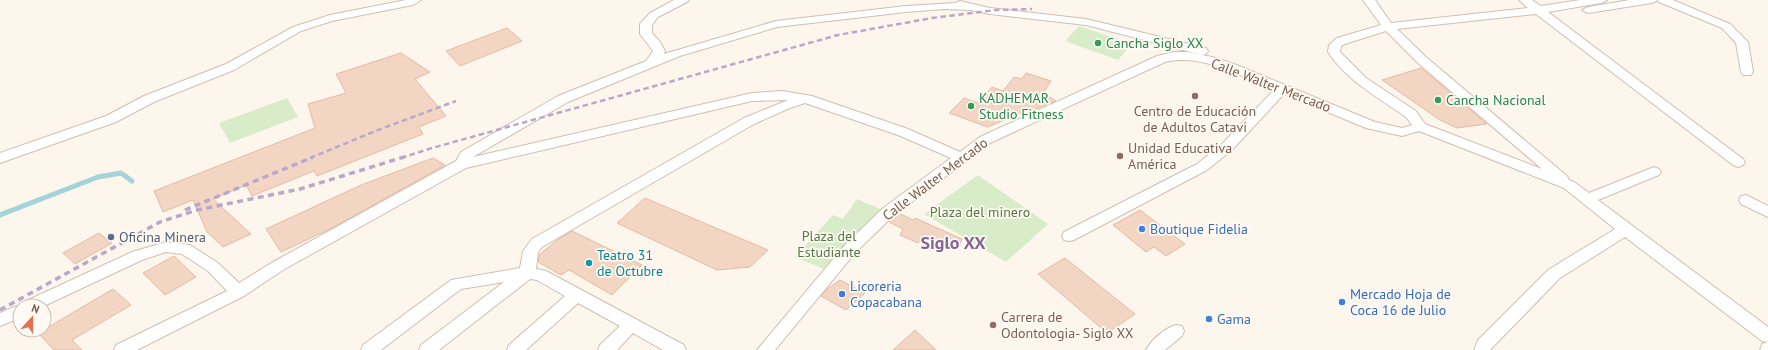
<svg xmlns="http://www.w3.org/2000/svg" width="1768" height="350" viewBox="0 0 1768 350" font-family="'PT Sans',sans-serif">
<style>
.green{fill:#d8ecc9}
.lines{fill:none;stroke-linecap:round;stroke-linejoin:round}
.stream{stroke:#a5d3da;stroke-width:5}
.building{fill:#f3d5c3;stroke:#e6bba3}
.minor-casing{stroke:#d1beb0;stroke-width:2}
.minor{fill:#fff;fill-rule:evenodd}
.rail-far1{stroke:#b9a8c9;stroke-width:2.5;stroke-dasharray:5.5 3.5;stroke-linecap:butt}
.rail{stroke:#b9a8c9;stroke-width:3.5;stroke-dasharray:6 4.5;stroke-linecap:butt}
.leisure-dot{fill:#2e9e5b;stroke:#fffaf3;stroke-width:1.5}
.education-dot{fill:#8d6e63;stroke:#fffaf3;stroke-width:1.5}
.shop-dot{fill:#3f7fe0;stroke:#fffaf3;stroke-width:1.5}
.service-dot{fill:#5c6f8a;stroke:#fffaf3;stroke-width:1.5}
.culture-dot{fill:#0f9aa8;stroke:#fffaf3;stroke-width:1.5}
.labels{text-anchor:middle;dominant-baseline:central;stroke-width:3.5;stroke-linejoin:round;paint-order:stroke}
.leisure-label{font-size:14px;fill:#27864d;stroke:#fffaf3;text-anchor:start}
.street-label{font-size:14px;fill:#7a5c4d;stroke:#fffaf3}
.education-label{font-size:14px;fill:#785e54;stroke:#fffaf3;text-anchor:start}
.park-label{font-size:14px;fill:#537a41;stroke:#fffaf3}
.shop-label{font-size:14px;fill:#366cbe;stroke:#fffaf3;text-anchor:start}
.service-label{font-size:14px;fill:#4e5e75;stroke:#fffaf3;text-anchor:start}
.culture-label{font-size:14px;fill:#0d838f;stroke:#fffaf3;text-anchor:start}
.district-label{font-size:18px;font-weight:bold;fill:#846695;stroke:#fffaf3}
</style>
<rect width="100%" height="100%" fill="#fdf6ec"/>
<!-- green -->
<g class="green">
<polygon points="1079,26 1132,44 1118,60 1065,41"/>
<polygon points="287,98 298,117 230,143 219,123"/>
<polygon points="978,175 1048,224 1006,262 924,214"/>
<polygon points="857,199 885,211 827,270 795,257 833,215 843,219"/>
</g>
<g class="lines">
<!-- stream -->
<polyline class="stream" points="0,215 98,177 121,173 132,181"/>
</g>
<!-- building -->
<g class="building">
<polygon points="507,28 522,41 460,66 446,51"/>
<polygon points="401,53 430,72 415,79 446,116 419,127 423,134 317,176 314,171 252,196 246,185 213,199 251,234 223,247 207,232 193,200 163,212 154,191 315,128 308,104 346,93 336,74"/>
<polygon points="1421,68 1487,124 1457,128 1440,120 1382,80"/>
<polygon points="1026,73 1051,81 1043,93 1056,101 1027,112 1025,111 988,127 949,113 964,98 978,103 992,87 1003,91 1014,77 1022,79"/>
<polygon points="433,158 445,165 336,226 281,252 266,229 361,185"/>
<polygon points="645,198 768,250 750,267 717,270 617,223"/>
<polygon points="1140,210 1185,244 1166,256 1154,247 1146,252 1113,225"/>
<polygon points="899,213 913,220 915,218 962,239 959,248 946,243 944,247 935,239 923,235 918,243 900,235 903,229 889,222"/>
<polygon points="572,231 642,265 612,295 569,270 561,275 538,262 539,255 557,240"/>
<polygon points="99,233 112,243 75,264 63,253"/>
<polygon points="174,256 196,277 165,295 143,273"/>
<polygon points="1065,258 1135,314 1107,333 1038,274"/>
<polygon points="840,280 865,293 846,310 821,296 827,289"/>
<polygon points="113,289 131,305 72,340 82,350 54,350 38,333"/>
<polygon points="915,330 936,350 893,350"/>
</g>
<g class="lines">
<!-- minor casing -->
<g class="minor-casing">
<g id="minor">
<polygon points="406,0 421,0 413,5 332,21 301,31 234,70 154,102 116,122 0,163 0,153 106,116 144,96 226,64 293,27 330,15"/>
<path d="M674,0H689L687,2L658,17L652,25V33L660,42L665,51L664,54L776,21L906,6L955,3L960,1L990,8L1086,19L1206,48L1208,51L1206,54L1202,55L1086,25L990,14L971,10L943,9L906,12L777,27L680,56L568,102L473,157L752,93L782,91L812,96L908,129L960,152L980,137L1157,56L1174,52H1188L1212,57L1234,64L1375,122L1402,128L1412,125L1406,117C1379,98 1347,81 1328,52L1329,45L1337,38L1381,25L1363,0H1375L1391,23L1528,8L1519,0H1532L1541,6L1580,0H1607L1601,3L1548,12L1743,159L1745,162L1743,165L1738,167L1733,165L1536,14L1397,29L1426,57L1567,176L1569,180L1574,182L1589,193L1654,167L1659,169L1661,172L1659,175L1598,200L1768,327V350H1760L1762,344L1768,342L1762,341L1625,237L1560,278L1490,350H1474L1478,340L1548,270L1615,229L1564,188L1419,131L1402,136L1366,128L1284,94L1232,150L1207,170L1074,240L1069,241L1064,240L1062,236L1064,232L1197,164L1222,144L1274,90C1241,76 1202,53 1165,62L990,143L892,217L855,253L775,350H757L845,245L882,209L951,158L898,135L805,103L790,108L754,124L542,247L538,252L536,269L546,271L684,345L686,350H663L633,333L617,350H598L600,345L620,326L578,303L526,350H507L509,345L565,296L537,280L530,279L439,350H419L421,345L504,282L461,289L381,350H361L363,345L451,280L520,268L523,251L532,239L744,118L788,100L752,101L466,168L283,270L244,296L137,350H114L116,345L227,291L208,271L182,254L166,252L142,260L44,306H20V318L0,326V313L14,307L22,305L24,302L132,252L166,242L190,245L218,263L239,283L273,262L456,161L461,152L558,96L646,61L653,51L640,34V24L650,13ZM1386,31L1418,63L1542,169L1425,124L1416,111L1366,78L1340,52L1341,46L1345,44Z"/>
<polygon points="1630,0 1673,0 1730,24 1748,42 1753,72 1751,75 1743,75 1741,72 1736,43 1722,28 1659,2 1658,0 1652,3 1588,13 1582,10 1588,7"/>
<polygon points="1746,195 1768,206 1768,217 1741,204 1739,200 1741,196"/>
<path d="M1176,325L1182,326L1184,331L1182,336L1165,350H1146C1151,340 1165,328 1176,325Z"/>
</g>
</g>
<!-- minor -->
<use href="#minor" class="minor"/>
<!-- rail-far1 -->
<g class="rail-far1">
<polyline points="310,158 378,130 456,101"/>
<polyline points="401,158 432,148 838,35 932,18 996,10 1032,9"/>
</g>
<!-- rail -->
<g class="rail">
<polyline points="185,210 313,157"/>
<polyline points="0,310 160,222 197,210 300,189 404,157"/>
</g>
</g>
<!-- markers -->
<g class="leisure-dot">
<circle cx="1098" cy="43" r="4"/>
<circle cx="1438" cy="100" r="4"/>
<circle cx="971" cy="106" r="4"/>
</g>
<g class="education-dot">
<circle cx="1195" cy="96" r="4"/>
<circle cx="1120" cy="156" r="4"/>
<circle cx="993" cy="325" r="4"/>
</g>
<g class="shop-dot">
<circle cx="1142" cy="229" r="4"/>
<circle cx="842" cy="294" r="4"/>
<circle cx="1342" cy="302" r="4"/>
<circle cx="1209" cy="319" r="4"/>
</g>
<circle class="service-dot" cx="111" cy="237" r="4"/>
<circle class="culture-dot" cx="589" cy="263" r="4"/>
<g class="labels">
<!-- leisure labels -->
<g class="leisure-label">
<text x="1106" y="43">Cancha Siglo XX</text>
<text x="979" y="98">KADHEMAR<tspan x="979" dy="16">Studio Fitness</tspan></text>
<text x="1446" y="100">Cancha Nacional</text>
</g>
<!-- street labels -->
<g class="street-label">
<text transform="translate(1271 85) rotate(21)">Calle Walter Mercado</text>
<text transform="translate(935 179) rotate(-37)">Calle Walter Mercado</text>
</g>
<!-- education labels -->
<g class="education-label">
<text x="1195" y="111" text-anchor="middle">Centro de Educación<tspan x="1195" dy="16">de Adultos Catavi</tspan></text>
<text x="1128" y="148">Unidad Educativa<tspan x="1128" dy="16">América</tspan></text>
<text x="1001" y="317">Carrera de<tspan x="1001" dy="16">Odontologia- Siglo XX</tspan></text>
</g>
<!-- park labels -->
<g class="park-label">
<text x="980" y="212">Plaza del minero</text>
<text x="829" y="236">Plaza del<tspan x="829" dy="16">Estudiante</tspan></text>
</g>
<!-- shop labels -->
<g class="shop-label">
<text x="1150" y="229">Boutique Fidelia</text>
<text x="850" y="286">Licoreria<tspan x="850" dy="16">Copacabana</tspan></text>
<text x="1350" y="294">Mercado Hoja de<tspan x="1350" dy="16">Coca 16 de Julio</tspan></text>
<text x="1217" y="319">Gama</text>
</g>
<!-- service labels -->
<g class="service-label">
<text x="119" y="237">Oficina Minera</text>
</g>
<!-- culture labels -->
<g class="culture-label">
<text x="597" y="255">Teatro 31<tspan x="597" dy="16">de Octubre</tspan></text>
</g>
<!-- district labels -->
<g class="district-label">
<text x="953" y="242">Siglo XX</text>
</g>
</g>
<!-- north arrow -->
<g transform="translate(32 318) rotate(21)"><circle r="19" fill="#fffaf3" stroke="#cabbb1"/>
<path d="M0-3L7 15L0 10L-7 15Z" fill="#e76f51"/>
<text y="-6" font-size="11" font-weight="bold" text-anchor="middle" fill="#7a5c4d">N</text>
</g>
</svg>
